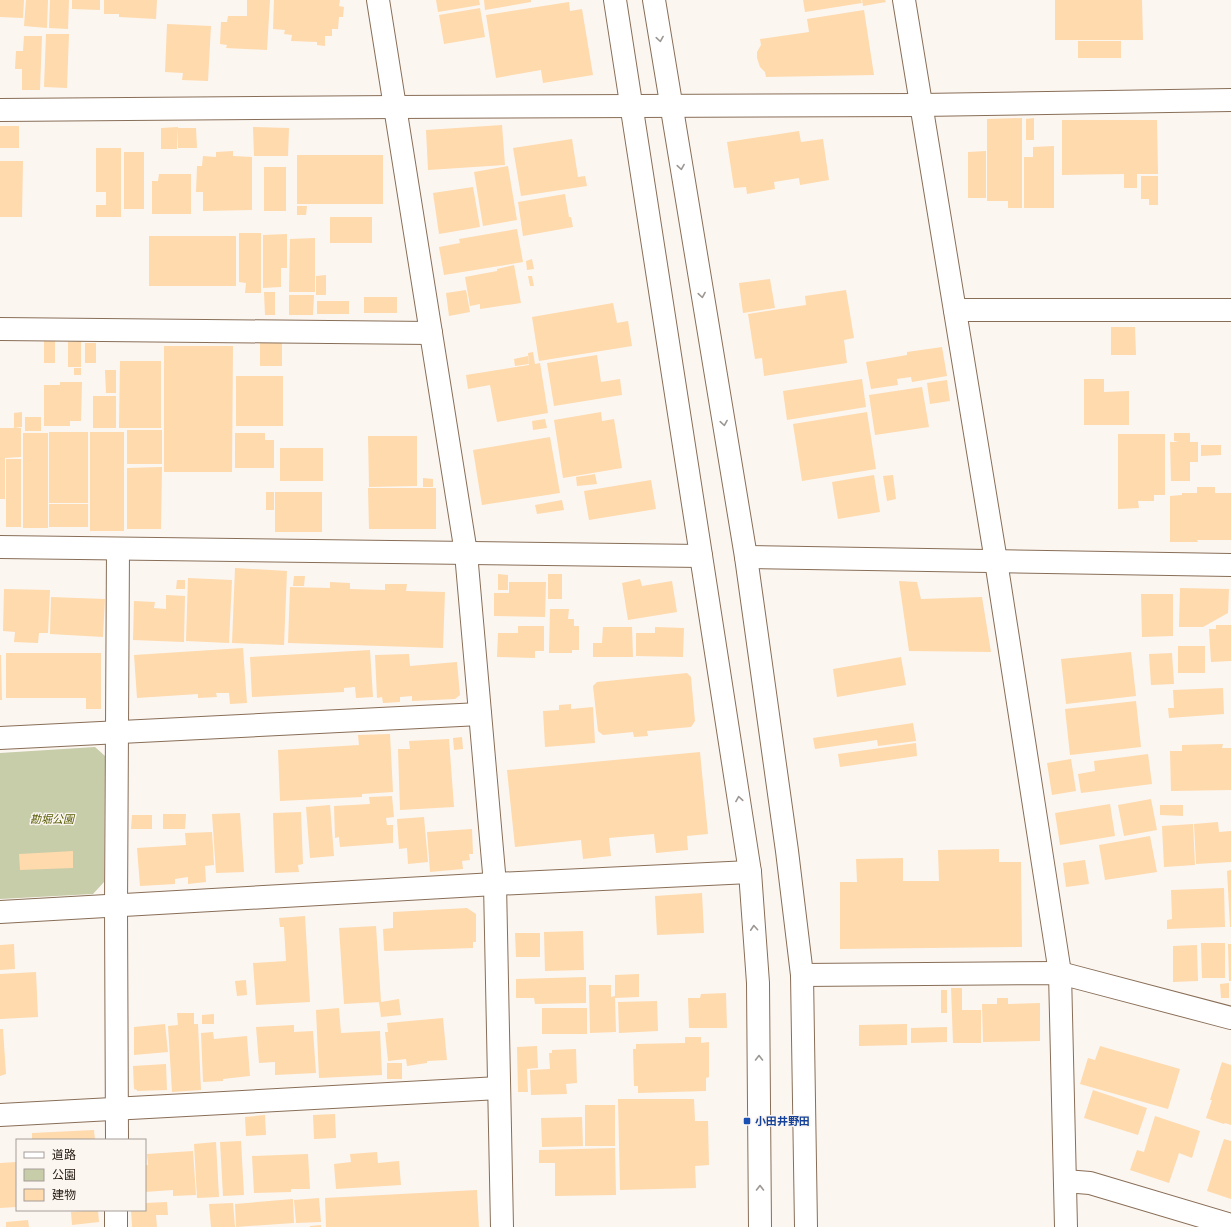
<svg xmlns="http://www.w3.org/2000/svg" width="1231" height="1227" viewBox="0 0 1231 1227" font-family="'Roboto Serif','Noto Sans JP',serif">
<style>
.green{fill:#c7cca9}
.building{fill:#fedaad}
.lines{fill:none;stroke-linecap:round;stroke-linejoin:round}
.street-casing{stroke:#886e57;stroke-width:24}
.secondary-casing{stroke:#886e57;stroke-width:24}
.street{stroke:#fff;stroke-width:22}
.secondary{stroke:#fff;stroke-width:22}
.oneway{stroke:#9c9793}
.transit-dot{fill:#1a4fb4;stroke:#fcf6f1;stroke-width:1.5}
.labels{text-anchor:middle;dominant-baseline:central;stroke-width:3;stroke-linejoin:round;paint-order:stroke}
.park-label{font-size:11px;font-style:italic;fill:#575d06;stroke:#fcf6f1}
.transit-label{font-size:11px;font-weight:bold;fill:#164399;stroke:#fcf6f1;text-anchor:start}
</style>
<rect width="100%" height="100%" fill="#fcf6f1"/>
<!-- green -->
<polygon class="green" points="95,747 105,756 104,882 93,894 0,899 0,753"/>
<!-- building -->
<g class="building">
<polygon points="0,0 24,0 23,18 0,17"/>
<polygon points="26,0 48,0 47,28 24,26"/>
<polygon points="50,0 69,0 68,29 49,28"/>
<polygon points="72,0 100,0 100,10 72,9"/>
<polygon points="104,0 157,0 156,19 119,17 119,14 104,14"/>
<polygon points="247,0 270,0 267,50 226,48 227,45 220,44 221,22 227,22 228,16 247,16"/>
<polygon points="274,0 340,0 339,6 344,7 343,17 339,17 338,29 332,29 332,36 325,36 325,46 317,45 317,42 291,41 292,35 284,34 285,30 273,29"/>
<polygon points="436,0 479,0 480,5 438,12"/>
<polygon points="484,0 531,0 531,2 485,10"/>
<polygon points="803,0 861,0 862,3 805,12"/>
<polygon points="862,0 885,0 886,2 863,6"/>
<polygon points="1055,0 1142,0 1143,40 1055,40"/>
<polygon points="569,2 570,11 582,9 593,75 543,83 541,70 496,78 486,15"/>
<polygon points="480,8 485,37 444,44 439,15"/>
<polygon points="864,10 874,75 766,77 765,72 760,67 757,58 757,52 761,45 760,39 809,32 807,19"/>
<polygon points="167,24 211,26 208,81 182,80 183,73 165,72"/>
<polygon points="46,34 69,34 67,88 44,87"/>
<polygon points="24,36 42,36 40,90 22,90 22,69 15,69 16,51 23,51"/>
<rect x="1078" y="41" width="43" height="17"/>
<polygon points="1022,118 1022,208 1008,208 1008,201 987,201 987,119"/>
<polygon points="1034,118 1034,140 1026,140 1026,119"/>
<polygon points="1062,120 1157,120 1158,174 1137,174 1137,188 1124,188 1124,174 1062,175"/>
<polygon points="502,125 505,165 428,170 426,130"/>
<rect x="0" y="126" width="19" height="22"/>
<polygon points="178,127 177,149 161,149 161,128"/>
<polygon points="253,127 289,128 288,156 254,156"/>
<polygon points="178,128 196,128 197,148 178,148"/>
<polygon points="799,131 801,142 823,139 829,180 800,185 799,178 774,182 775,189 747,194 746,187 734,188 727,142"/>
<polygon points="572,139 578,177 585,176 587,186 521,196 513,148"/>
<polygon points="1054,146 1054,208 1024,208 1024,157 1033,157 1033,147"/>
<polygon points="96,148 121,148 121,217 96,217 96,205 106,205 106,192 96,192"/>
<polygon points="233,151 233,156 252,157 252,210 203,211 203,192 196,192 197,166 202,166 203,156 216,157 216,152"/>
<polygon points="986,151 986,198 968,198 968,152"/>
<rect x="124" y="152" width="20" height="57"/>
<rect x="297" y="155" width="86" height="49"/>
<polygon points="0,161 23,161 22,217 0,217"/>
<polygon points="508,166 517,220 483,226 474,172"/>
<rect x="264" y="167" width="22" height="44"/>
<polygon points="159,174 191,174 191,214 152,214 152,181 158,181"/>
<polygon points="1141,176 1158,176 1158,205 1149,205 1149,199 1141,199"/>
<polygon points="473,187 480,227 439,234 433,193"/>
<polygon points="565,194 569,217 571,217 573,227 523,236 518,202"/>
<polygon points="297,206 307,206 306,215 297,215"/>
<rect x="330" y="217" width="42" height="26"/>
<polygon points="517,229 523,262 444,275 439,247 460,243 459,239"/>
<polygon points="239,233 261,233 261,293 245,293 246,283 239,282"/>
<polygon points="287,234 287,268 281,268 281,287 263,288 263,235"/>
<rect x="149" y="236" width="87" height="50"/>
<polygon points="315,238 315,292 289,292 290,239"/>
<polygon points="532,259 534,269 527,270 526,261"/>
<polygon points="514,265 521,303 480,309 480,304 470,306 465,277 497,271 497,269"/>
<polygon points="326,275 326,295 316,295 316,276"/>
<polygon points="528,276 532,276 534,286 530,286"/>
<polygon points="770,279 775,308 743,313 739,283"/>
<polygon points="466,290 470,312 449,316 446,293"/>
<polygon points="846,290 854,338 844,340 847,363 764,376 762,358 755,359 748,314 806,305 805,296"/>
<polygon points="264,292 275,292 275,315 265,315"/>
<polygon points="289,295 314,295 313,315 289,315"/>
<rect x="364" y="297" width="33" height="16"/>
<rect x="317" y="301" width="32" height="13"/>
<polygon points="613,303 617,323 628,321 632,346 539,361 532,317"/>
<polygon points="1111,327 1135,327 1136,355 1111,355"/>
<rect x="44" y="341" width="11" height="22"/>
<polygon points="81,341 81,367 68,367 68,342"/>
<rect x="260" y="342" width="22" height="24"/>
<rect x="85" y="343" width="11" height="20"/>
<polygon points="164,346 233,346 232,472 164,472"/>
<polygon points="942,347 947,376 912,382 911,377 897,379 898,385 871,389 866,362 907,355 907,352"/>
<polygon points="533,352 535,364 540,363 548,413 497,422 490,385 468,389 466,375 529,365 528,353"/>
<polygon points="597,355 601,382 620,379 622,395 554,406 547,363"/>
<polygon points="528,356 529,364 515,366 514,359"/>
<polygon points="120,361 161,361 161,428 119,428"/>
<rect x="74" y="368" width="7" height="7"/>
<polygon points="105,370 116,370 116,393 106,393"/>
<rect x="236" y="376" width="47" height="50"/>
<polygon points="862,379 866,407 787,420 783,391"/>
<polygon points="1084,379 1104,379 1104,392 1129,391 1129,425 1084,425"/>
<polygon points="947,380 950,401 930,404 927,383"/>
<polygon points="60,382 82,382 81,421 70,421 70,426 44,426 44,385 60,385"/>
<polygon points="922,387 929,427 875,435 869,395"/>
<rect x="93" y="396" width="23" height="32"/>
<polygon points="22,412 22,427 14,428 14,413"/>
<polygon points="601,412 602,421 614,419 622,468 563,478 554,420"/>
<polygon points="867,412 876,469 802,481 793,424"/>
<rect x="25" y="417" width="16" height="14"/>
<polygon points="545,419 547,428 533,430 532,421"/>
<polygon points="0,428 21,428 21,457 5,458 5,499 0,499"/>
<rect x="127" y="430" width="35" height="34"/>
<rect x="49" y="432" width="39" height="71"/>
<rect x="90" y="432" width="34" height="99"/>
<rect x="23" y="433" width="25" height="95"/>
<polygon points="235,433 265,433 265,440 274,440 274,468 235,468"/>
<polygon points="1174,433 1190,433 1190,442 1198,442 1198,462 1190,462 1190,481 1171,481 1170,442 1179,442 1174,441"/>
<polygon points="1118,434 1165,434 1165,495 1154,495 1154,501 1138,501 1139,508 1118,509"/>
<polygon points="368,436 417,436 417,486 369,487"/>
<polygon points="550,437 560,493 482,505 473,450"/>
<polygon points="1201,445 1221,445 1221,455 1201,456"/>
<rect x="280" y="448" width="43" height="33"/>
<rect x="6" y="459" width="15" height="68"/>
<polygon points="162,467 161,529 127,529 127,468"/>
<polygon points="595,474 597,484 577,486 576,477"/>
<polygon points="874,475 880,512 838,519 832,482"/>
<polygon points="893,475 896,499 887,501 883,476"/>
<polygon points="423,478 433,479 433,487 423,487"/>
<polygon points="651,480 656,509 589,520 584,491"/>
<polygon points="1197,487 1215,487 1215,493 1231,493 1231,540 1197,540 1198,542 1170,542 1170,496 1182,495 1182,493 1197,493"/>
<polygon points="368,488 436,488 436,529 369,529"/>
<rect x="266" y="492" width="8" height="18"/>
<rect x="275" y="492" width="47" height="40"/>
<polygon points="562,500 564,510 537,514 535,505"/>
<rect x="49" y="504" width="39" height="23"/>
<polygon points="235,568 287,571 284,645 232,643"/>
<polygon points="498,574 508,575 508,590 498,590"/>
<rect x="548" y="574" width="14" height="25"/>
<polygon points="294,576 305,576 304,586 293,586"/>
<polygon points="188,578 232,580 229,643 186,641"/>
<polygon points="640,579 642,586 672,581 677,612 628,620 622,583"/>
<polygon points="177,580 185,580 185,589 176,589"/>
<polygon points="899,581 917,582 921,599 982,597 991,652 909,651"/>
<polygon points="330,582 350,583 350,589 385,590 385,584 407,584 406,591 445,592 443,648 288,643 290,587 330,588"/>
<polygon points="509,582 546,582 545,617 494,616 494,593 509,593"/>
<polygon points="1180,588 1229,589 1228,613 1203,627 1179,627"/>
<polygon points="4,589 50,590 48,633 39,633 38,643 14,642 15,632 3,631"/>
<polygon points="1141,594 1173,594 1173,636 1142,637"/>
<polygon points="166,595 185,596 184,642 133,640 134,601 155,602 154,608 166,609"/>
<polygon points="51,597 105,599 103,637 50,634"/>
<polygon points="550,609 569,609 568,619 574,619 574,626 579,626 579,650 572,650 572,653 549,653"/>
<polygon points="1216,625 1231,625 1231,661 1211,662 1209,629 1216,629"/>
<polygon points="518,626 544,626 544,651 535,651 535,658 497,657 498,633 518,633"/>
<polygon points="603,627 632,627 633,657 593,657 593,643 602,643"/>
<polygon points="655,627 684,628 683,657 636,656 636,633 655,633"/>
<rect x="1178" y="646" width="27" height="27"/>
<polygon points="243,648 247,703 230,704 229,693 216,693 217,697 198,698 198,694 137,698 134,655"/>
<polygon points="370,650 373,697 356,698 355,687 344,688 344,692 252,697 250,657"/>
<polygon points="1131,652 1136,696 1066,704 1061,659"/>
<polygon points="6,653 101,653 101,709 86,709 86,698 6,698"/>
<polygon points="1172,653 1174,684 1151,685 1149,654"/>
<polygon points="409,654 410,666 457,662 460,695 455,699 412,701 412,696 400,697 400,702 383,703 382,697 377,698 375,655"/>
<polygon points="0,655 1,655 2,700 0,700"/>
<polygon points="901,657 906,685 837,697 833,669"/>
<polygon points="687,673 691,677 695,721 691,727 647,731 648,736 634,737 633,732 603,735 598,731 593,686 597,682"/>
<polygon points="1223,688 1224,714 1169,718 1168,708 1174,708 1173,690"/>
<polygon points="1136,701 1141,747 1070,755 1065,709"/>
<polygon points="571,704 571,709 593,707 595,743 545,747 543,711 559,710 559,705"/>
<polygon points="913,723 916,741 878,746 877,740 815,749 813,738"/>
<polygon points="390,734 393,792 362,794 362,797 280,801 278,750 359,745 358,735"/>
<polygon points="462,737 463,749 454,750 453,738"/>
<polygon points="449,739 454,807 400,810 398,749 410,749 409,741"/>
<polygon points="916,743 917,756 840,767 838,754"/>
<polygon points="1223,744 1222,748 1231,748 1231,790 1171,791 1170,751 1182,751 1182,745"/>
<polygon points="700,752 708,834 687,836 688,850 656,853 654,834 609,838 611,856 583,859 581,840 515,847 507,770"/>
<polygon points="1148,754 1152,784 1081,793 1078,774 1095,771 1094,761"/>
<polygon points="1071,759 1076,791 1052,795 1047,763"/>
<polygon points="392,796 394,817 386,818 387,825 393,825 393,843 340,847 339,837 335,838 334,806 370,804 369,797"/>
<polygon points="1151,799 1157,830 1124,836 1118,805"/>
<polygon points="1110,804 1115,836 1060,845 1055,813"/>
<polygon points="330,805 334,856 310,858 306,807"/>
<polygon points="1160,805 1183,805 1183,816 1160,815"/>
<polygon points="301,812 303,864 298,865 299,872 275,873 273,813"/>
<polygon points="240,813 244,872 216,873 212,814"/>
<polygon points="163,814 186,814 185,829 163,829"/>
<polygon points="132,815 152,815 152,829 131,829"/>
<polygon points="424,817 428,862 408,864 407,848 399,849 397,819"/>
<polygon points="1218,822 1219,832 1231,831 1231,862 1196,864 1194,824"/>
<polygon points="1193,824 1195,865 1164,867 1162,826"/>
<polygon points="472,829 473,854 469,854 470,860 462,861 463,869 430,872 427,832"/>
<polygon points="212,832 214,865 205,866 206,882 188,884 188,877 175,879 175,884 140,886 137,848 186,845 185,833"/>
<polygon points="1150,836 1157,872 1105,880 1099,845"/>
<polygon points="999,849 999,862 1021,862 1022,947 840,949 840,882 857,882 856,859 903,858 903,881 939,881 938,850"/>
<polygon points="73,851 73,868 20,870 19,854"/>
<polygon points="1085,860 1089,884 1066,887 1063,863"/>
<polygon points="1231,870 1231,927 1230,927 1227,871"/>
<polygon points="1224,888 1225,927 1167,929 1167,920 1172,919 1171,890"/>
<polygon points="702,893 704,933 657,935 655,896"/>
<polygon points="467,908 476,914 476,942 473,942 473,948 385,951 384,950 383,929 393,928 393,912"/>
<polygon points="305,916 310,1002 256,1005 253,963 286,961 284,927 280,927 279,918"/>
<polygon points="376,926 381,1002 399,999 401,1015 381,1017 379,1002 381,1002 344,1004 339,928"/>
<polygon points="583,931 584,970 545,971 544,932"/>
<polygon points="515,933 540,933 540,957 516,957"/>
<polygon points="1201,943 1225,943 1225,978 1202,978"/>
<polygon points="14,944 15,969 0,970 0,945"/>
<polygon points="1228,944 1231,944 1231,981 1229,981"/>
<polygon points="1197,945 1198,981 1173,982 1173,946"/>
<polygon points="36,972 38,1017 0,1019 0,974"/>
<polygon points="639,974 639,997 615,998 616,1032 590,1033 589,985 611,985 611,997 615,996 615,975"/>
<polygon points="586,977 586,1003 535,1004 534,998 516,998 516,979"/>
<polygon points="246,980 247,995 237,996 235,981"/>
<polygon points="1229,983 1229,998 1221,998 1220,984"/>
<polygon points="951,988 962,988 962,1010 981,1010 981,1043 953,1043"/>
<rect x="941" y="990" width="6" height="23"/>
<polygon points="726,993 727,1028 689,1028 688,998 700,998 701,994"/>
<polygon points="997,998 1008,998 1008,1004 1040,1003 1040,1041 983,1042 982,1004 997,1004"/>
<polygon points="657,1001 658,1031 619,1033 618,1002"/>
<polygon points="339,1008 341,1033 380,1031 382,1075 319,1078 316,1010"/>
<rect x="542" y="1008" width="45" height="26"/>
<polygon points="177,1013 194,1013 194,1024 198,1024 201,1090 172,1092 168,1026 178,1025"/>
<polygon points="214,1014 214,1024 202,1024 202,1015"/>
<polygon points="443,1018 447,1060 427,1061 427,1063 407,1066 406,1059 388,1061 385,1032 388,1032 387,1023"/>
<polygon points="165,1024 168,1052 134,1055 134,1027"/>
<polygon points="907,1024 907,1045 859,1046 859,1025"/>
<polygon points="294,1025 294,1032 313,1031 316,1073 275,1075 275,1062 259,1063 256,1027"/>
<polygon points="947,1027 947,1042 911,1043 911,1028"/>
<polygon points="0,1029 3,1029 6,1074 0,1076"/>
<polygon points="213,1032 214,1039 247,1036 250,1076 223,1079 223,1081 203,1082 201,1033"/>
<polygon points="685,1037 701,1037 701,1043 709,1042 709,1077 706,1078 706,1091 638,1093 638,1086 634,1086 633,1049 636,1049 636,1044 685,1043"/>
<polygon points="537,1046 538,1068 527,1069 528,1092 518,1092 517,1047"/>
<polygon points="1100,1046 1180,1069 1168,1109 1080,1084 1088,1058 1095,1060"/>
<polygon points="576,1049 577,1083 566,1084 567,1094 531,1095 530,1070 550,1069 549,1053 552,1053 552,1050"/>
<polygon points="1222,1062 1231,1065 1231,1125 1225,1123 1224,1124 1206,1118 1212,1100 1210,1100"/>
<rect x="387" y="1063" width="15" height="16"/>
<polygon points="166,1064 167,1090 137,1091 137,1090 134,1089 133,1066"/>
<polygon points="1093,1090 1147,1108 1138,1135 1084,1118"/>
<polygon points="618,1099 694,1099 695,1121 708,1121 709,1165 695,1166 696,1188 620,1190"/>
<rect x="585" y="1105" width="30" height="41"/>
<polygon points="335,1114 336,1138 314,1139 313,1115"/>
<polygon points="265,1115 266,1135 246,1136 245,1117"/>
<polygon points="1155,1116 1200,1131 1192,1158 1179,1153 1169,1183 1130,1170 1137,1150 1144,1152"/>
<polygon points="582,1117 583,1146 542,1147 541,1118"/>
<polygon points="94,1130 95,1140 32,1140 32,1133"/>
<polygon points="1224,1139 1231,1141 1231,1199 1207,1191"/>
<polygon points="241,1141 244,1195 223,1196 220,1142"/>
<polygon points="216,1142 219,1197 197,1198 194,1144"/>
<polygon points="615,1148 616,1195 555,1196 555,1163 539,1163 539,1150"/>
<polygon points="193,1151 196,1195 173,1196 173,1190 145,1192 145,1165 148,1165 147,1154"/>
<polygon points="377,1152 378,1163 399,1161 401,1185 336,1189 334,1164 351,1162 350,1154"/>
<polygon points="308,1154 310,1189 291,1189 291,1192 254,1193 252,1156"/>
<polygon points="17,1162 17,1207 0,1208 0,1163"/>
<polygon points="477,1190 479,1227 326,1227 325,1198"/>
<polygon points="319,1198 321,1222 296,1223 294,1200"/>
<polygon points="293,1199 294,1223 236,1227 235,1204"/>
<polygon points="167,1202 168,1215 156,1215 157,1227 132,1227 131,1210 145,1210 145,1203"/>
<polygon points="233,1203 235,1227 211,1227 209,1204"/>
<polygon points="98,1210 99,1222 72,1225 71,1212"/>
<polygon points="28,1220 29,1227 6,1227 6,1222"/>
<polygon points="321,1225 321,1227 310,1227 310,1226"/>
</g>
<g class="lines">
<!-- street casing -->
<g class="street-casing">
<g id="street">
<polyline points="378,0 466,553 495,884 502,1227"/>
<polyline points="904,0 996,561 1060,973 1066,1227"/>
<polyline points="0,110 395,107 921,105 1231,100"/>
<polyline points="955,310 1231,310"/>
<polyline points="0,329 431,333"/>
<polyline points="0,547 701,556"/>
<polyline points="746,557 1231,565"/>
<polyline points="0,738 480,714"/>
<polyline points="0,912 495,884 750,872"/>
<polyline points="802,975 1060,973 1231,1018"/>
<polyline points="0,1115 499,1088"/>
<polyline points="117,1140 116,907 118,549"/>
<polyline points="1065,1181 1090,1183 1231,1225"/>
<polyline points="116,1227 116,1210"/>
</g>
</g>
<!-- secondary casing -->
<g class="secondary-casing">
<g id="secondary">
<polyline points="615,0 750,872 758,983 760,1227"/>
<polyline points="654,0 746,557 787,851 802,975 806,1227"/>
</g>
</g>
<!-- street -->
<use href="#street" class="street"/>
<!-- secondary -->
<use href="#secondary" class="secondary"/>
</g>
<!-- one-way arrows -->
<defs><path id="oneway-chevron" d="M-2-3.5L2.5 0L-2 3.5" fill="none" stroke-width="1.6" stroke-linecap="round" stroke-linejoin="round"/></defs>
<g class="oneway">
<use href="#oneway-chevron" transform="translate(660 39) rotate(81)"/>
<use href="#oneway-chevron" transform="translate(681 167) rotate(81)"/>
<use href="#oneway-chevron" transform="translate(702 295) rotate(81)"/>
<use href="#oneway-chevron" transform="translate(724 423) rotate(81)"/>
<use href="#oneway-chevron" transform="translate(739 799) rotate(-99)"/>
<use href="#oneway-chevron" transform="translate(754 928) rotate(-94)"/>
<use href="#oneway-chevron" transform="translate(759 1058) rotate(-90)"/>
<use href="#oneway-chevron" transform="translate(760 1188) rotate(-90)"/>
</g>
<!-- markers -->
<rect class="transit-dot" x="743" y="1117" width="8" height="8" rx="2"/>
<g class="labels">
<!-- park labels -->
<g class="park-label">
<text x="52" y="819">勘堀公園</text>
</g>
<!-- transit labels -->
<g class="transit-label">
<text x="755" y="1121">小田井野田</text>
</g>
</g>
<!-- legend -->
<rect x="16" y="1139" width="130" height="72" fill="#fcf6f1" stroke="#a59d97"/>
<rect x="24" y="1152" width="20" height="6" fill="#ffffff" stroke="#a59d97"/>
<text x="52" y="1159" font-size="12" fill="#22180f">道路</text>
<rect x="24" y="1169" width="20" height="12" fill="#c7cca9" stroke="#a59d97"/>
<text x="52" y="1179" font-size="12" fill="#22180f">公園</text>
<rect x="24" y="1189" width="20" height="12" fill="#fedaad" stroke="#a59d97"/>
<text x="52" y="1199" font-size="12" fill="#22180f">建物</text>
</svg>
